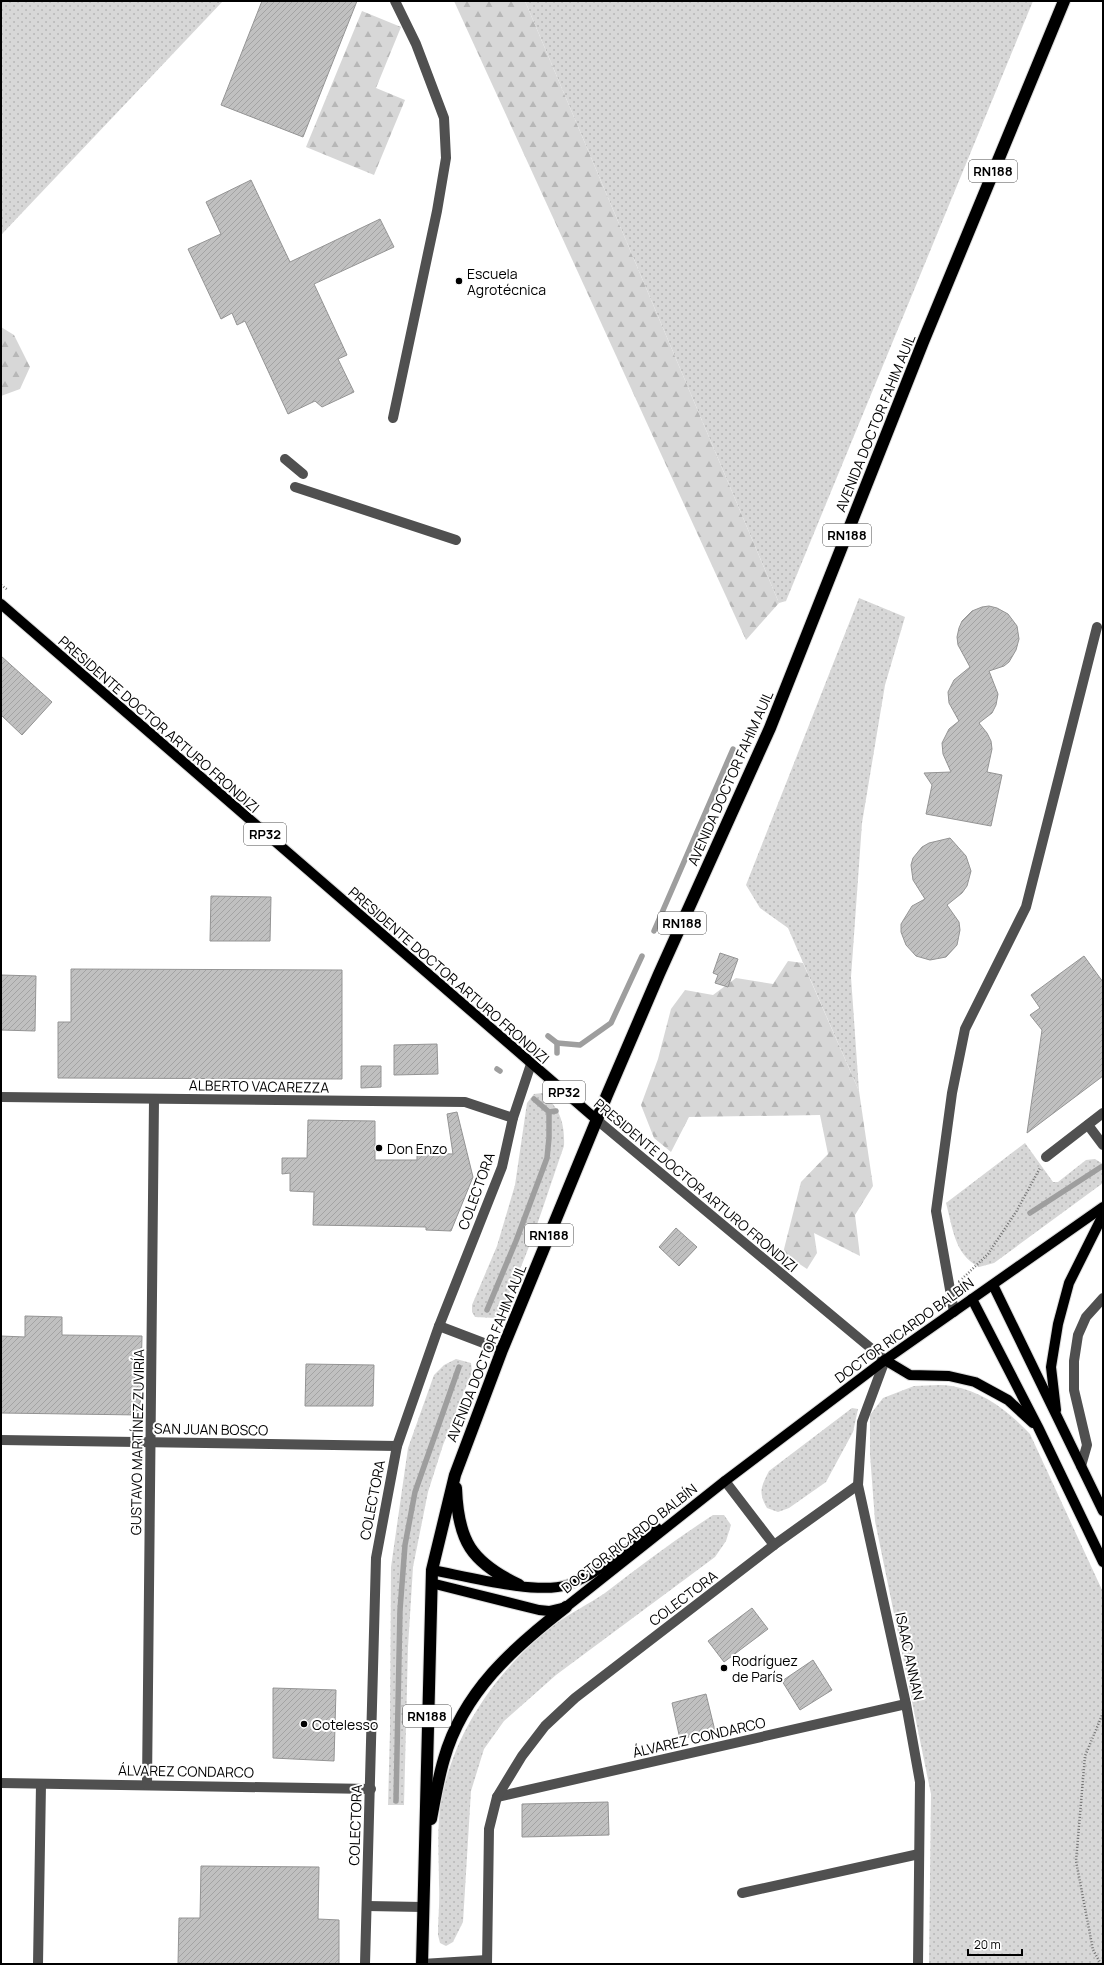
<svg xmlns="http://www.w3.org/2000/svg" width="1104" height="1965" viewBox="0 0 1104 1965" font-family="Manrope,sans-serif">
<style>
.grass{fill:url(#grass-dots)}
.forest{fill:url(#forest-firs)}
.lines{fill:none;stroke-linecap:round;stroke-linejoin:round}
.stream{stroke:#9e9e9e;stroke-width:5.5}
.building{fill:url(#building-hatch);stroke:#949494}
.major-casing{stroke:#dbdbdb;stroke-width:12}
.highway-casing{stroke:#dbdbdb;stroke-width:14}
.path{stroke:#727272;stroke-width:2.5;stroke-dasharray:1 2;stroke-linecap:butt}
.minor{stroke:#505050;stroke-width:10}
.major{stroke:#000;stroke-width:10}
.highway{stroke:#000;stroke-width:12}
.poi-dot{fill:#000;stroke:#fff;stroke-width:1.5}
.labels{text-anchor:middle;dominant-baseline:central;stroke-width:4;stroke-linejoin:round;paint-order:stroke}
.shield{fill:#fff;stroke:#4c4c4c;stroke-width:1}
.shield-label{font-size:13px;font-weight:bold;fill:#000}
.poi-label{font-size:14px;fill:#000;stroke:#fff;text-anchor:start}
.street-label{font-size:14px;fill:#000;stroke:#fff}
</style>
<defs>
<pattern id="grass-dots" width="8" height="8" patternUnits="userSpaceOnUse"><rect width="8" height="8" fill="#d7d7d7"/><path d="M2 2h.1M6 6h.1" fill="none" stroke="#b7b7b7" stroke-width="1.8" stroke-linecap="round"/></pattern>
<pattern id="forest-firs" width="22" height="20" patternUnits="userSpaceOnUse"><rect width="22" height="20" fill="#d7d7d7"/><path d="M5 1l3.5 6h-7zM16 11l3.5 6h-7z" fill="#b7b7b7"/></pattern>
<pattern id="building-hatch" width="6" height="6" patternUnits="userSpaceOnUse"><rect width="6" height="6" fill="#c0c0c0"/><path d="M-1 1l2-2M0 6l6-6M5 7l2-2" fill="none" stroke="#a3a3a3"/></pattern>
</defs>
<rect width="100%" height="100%" fill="#fff"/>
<!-- grass -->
<g class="grass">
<polygon points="1,1 223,1 1,235"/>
<polygon points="525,1 1033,1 786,601 779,603"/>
<polygon points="859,598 905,617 885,685 862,823 851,977 859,1091 788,928 760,908 746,885"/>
<path d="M542,1093C560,1108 565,1123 564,1146C544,1202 526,1267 496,1318L475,1317L472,1312V1305L497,1246L515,1185L527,1103L534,1094Z"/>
<path d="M1025,1143L1053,1182H1058L1086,1160L1095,1159L1103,1164V1183L994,1263L979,1267C954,1254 953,1228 946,1203Z"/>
<polygon points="456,1359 471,1363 472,1372 443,1445 428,1492 413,1567 408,1647 404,1805 388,1805 390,1730 391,1567 408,1448 434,1375 444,1365"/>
<path d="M914,1386C926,1386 940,1384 952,1386C984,1392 1008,1411 1030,1434L1103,1592V1964H929L931,1794L875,1521L870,1454V1415L883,1398Z"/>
<path d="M852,1408L858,1409L853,1432L826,1482L789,1508L778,1512L767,1508C758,1492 761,1487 769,1471Z"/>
<path d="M713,1515H724L731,1525L726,1541L715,1557L556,1675L504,1721L484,1749L471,1791L463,1922L453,1942L446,1946L440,1943L438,1935C438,1918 440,1901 439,1884C439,1859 437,1833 440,1808C451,1735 496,1670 554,1625C570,1613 589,1604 605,1593C640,1566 676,1539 713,1515Z"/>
</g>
<!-- forest -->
<g class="forest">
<polygon points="454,1 525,1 779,603 746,640"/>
<polygon points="362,11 401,27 376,88 405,100 374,175 306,147"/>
<polygon points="1,327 14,335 30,367 20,389 1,396"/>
<polygon points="788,961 803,963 859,1091 873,1186 855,1215 860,1256 814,1233 817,1253 807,1269 783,1253 801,1182 828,1154 820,1115 689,1117 671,1152 654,1138 641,1105 658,1059 671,1009 685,990 713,995 736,978 773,984"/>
</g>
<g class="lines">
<!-- stream -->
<g class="stream">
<polyline points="654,931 733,749"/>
<polyline points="548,1036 557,1043 557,1053"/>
<polyline points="557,1043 580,1045 611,1023 642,956"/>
<polyline points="497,1069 500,1071"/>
<polyline points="534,1099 549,1112"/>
<polyline points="1030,1213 1101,1167"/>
<polyline points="487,1310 516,1241 547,1158 549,1138 549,1112 556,1111"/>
<polyline points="396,1801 400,1610 405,1545 415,1492 459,1367"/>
</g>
</g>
<!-- building -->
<g class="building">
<polygon points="262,1 357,1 303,137 221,105"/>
<polygon points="251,180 290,262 380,219 394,247 314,284 347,355 338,359 354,392 322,407 315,401 288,414 245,321 237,325 232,313 221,319 188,249 221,234 206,202"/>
<polygon points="989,606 997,608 1008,614 1017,626 1019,639 1016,650 1009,662 1004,666 989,671 998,694 996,705 992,713 979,723 987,733 991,741 992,749 987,772 1002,775 991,826 926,814 932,785 924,773 951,772 943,754 942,743 949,729 959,721 949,703 948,692 954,680 970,667 958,645 957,637 959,628 962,621 972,611 982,607"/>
<polygon points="1,656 52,702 22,735 1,715"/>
<polygon points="950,838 966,856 971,871 967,886 962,893 947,905 959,922 960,930 957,945 946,957 930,960 916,956 906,945 901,932 901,924 912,906 925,899 913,880 911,865 913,858 922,847 929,843"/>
<polygon points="211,896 271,897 270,941 210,941"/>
<polygon points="720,953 738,959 728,987 715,983 718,975 713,973"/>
<polygon points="1084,956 1103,982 1103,1076 1027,1133 1042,1030 1030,1015 1040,1008 1031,995"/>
<polygon points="71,969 342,970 342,1079 58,1078 58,1022 71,1022"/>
<polygon points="1,975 36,976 35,1031 1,1030"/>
<polygon points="437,1044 438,1074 394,1075 394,1045"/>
<polygon points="361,1066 381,1066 381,1087 361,1088"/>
<polygon points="457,1112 473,1177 451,1231 426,1230 426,1227 313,1225 314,1192 290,1191 290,1173 282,1174 282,1158 307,1158 308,1120 375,1121 375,1160 417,1160 417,1153 453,1154 447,1114"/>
<polygon points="676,1228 697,1247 679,1266 659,1247"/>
<polygon points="25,1316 62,1317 62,1335 142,1336 140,1415 1,1413 1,1336 25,1337"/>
<polygon points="306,1364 374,1365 373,1406 305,1406"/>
<polygon points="752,1608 768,1629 724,1662 708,1641"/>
<polygon points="813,1660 832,1690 800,1710 782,1681"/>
<polygon points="273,1688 336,1690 334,1761 273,1758"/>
<polygon points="706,1694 715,1731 680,1739 672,1703"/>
<polygon points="608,1802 609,1835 522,1837 522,1804"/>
<polygon points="201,1866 319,1867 318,1919 339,1920 339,1964 178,1964 179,1918 200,1918"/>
</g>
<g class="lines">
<!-- major casing -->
<g class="major-casing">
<g id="major">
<polyline points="1,604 597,1120"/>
<polyline points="993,1285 1103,1511"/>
<polyline points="972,1299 1038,1427 1103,1562"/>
<polyline points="885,1360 910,1375 949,1376 975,1382 1008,1400 1033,1423"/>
<polyline points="1056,1410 1051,1367 1058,1324 1069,1283 1103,1215"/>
<path d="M432,1570C465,1576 537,1595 567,1585C596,1576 631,1545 657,1528"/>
<polyline points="431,1583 539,1610 549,1611 566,1607 725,1481 885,1360 1103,1207"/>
</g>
</g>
<!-- highway casing -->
<g class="highway-casing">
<g id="highway">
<path d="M456,1488C458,1541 471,1562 519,1585"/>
<path d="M431,1819C435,1799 438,1779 444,1759C463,1692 513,1648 566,1607"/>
<polyline points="422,1964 432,1570 455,1475 502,1350 607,1095 659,974 770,728 923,342 1064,1"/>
</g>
</g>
<!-- path -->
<g class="path">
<polyline points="1,585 8,590"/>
<polyline points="962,1279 988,1254 1016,1212 1040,1168"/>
<polyline points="1101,1964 1093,1950 1076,1861 1085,1756 1103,1713"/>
</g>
<!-- minor -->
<g class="minor">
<polyline points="393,418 437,211 446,158 444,118 416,44 395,1"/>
<polyline points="285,459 303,474"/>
<polyline points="295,487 456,540"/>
<polyline points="1,1097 465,1102 513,1118"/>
<polyline points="597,1120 885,1360 862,1422 858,1485 906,1704 920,1782 918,1964"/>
<polyline points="1088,1125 1103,1145"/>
<polyline points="1046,1157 1103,1113"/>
<polyline points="954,1312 936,1211 952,1093 965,1029 1026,907 1097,627"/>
<polyline points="439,1326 502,1350"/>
<polyline points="1,1440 397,1446"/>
<polyline points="1081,1466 1087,1445 1074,1390 1074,1361 1078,1335 1086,1317 1103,1298"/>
<polyline points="725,1481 774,1545"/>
<polyline points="1,1783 371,1789"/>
<polyline points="147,1785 154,1099"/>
<polyline points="497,1797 906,1704"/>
<polyline points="742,1893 919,1854"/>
<polyline points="367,1906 423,1907"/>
<polyline points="38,1964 41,1784"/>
<polyline points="365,1964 376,1558 397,1446 439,1326 502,1167 513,1118 531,1064"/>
<polyline points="422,1964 487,1960"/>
<polyline points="487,1964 489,1829 497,1797 522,1756 545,1726 575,1698 774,1545 858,1485"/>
</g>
<!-- major -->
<use href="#major" class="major"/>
<!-- highway -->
<use href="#highway" class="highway"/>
</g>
<!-- markers -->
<g class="poi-dot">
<circle cx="459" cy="281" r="4"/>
<circle cx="379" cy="1148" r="4"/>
<circle cx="724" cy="1668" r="4"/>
<circle cx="304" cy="1724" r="4"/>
</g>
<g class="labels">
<!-- shield labels -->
<g class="shield">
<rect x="969" y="160" width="48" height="22" rx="3"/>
<rect x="823" y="524" width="48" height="22" rx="3"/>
<rect x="244" y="823" width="42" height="22" rx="3"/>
<rect x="658" y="912" width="48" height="22" rx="3"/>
<rect x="543" y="1081" width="42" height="22" rx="3"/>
<rect x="525" y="1224" width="48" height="22" rx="3"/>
<rect x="403" y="1705" width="48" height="22" rx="3"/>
</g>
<g class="shield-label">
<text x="993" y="171">RN188</text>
<text x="847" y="535">RN188</text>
<text x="265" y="834">RP32</text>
<text x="682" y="923">RN188</text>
<text x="564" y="1092">RP32</text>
<text x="549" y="1235">RN188</text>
<text x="427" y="1716">RN188</text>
</g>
<!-- poi labels -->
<g class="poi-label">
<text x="467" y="273">Escuela<tspan x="467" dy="16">Agrotécnica</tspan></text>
<text x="387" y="1148">Don Enzo</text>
<text x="732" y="1660">Rodríguez<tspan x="732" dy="16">de París</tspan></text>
<text x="312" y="1724">Cotelesso</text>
</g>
<!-- street labels -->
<g class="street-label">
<text transform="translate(875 423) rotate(-68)">AVENIDA DOCTOR FAHIM AUIL</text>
<text transform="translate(159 724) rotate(41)">PRESIDENTE DOCTOR ARTURO FRONDIZI</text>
<text transform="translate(730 778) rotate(-66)">AVENIDA DOCTOR FAHIM AUIL</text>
<text transform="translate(449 975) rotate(41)">PRESIDENTE DOCTOR ARTURO FRONDIZI</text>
<text transform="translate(259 1086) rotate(1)">ALBERTO VACAREZZA</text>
<text transform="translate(696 1185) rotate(40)">PRESIDENTE DOCTOR ARTURO FRONDIZI</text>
<text transform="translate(476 1191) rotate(-70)">COLECTORA</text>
<text transform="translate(904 1330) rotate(-36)">DOCTOR RICARDO BALBÍN</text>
<text transform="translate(486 1353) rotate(-68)">AVENIDA DOCTOR FAHIM AUIL</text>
<text transform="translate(211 1429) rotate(1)">SAN JUAN BOSCO</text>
<text transform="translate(137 1442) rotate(-89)">GUSTAVO MARTÍNEZ ZUVIRÍA</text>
<text transform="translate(372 1500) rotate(-79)">COLECTORA</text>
<text transform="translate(629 1538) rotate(-38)">DOCTOR RICARDO BALBÍN</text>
<text transform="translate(683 1598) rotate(-37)">COLECTORA</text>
<text transform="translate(910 1656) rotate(78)">ISAAC ANNAN</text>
<text transform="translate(699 1737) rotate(-13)">ÁLVAREZ CONDARCO</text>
<text transform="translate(186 1771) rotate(1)">ÁLVAREZ CONDARCO</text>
<text transform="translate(355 1825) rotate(-88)">COLECTORA</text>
</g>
</g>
<!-- border -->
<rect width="1104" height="1965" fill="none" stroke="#000000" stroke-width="4"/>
<!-- scale -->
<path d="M968 1949v6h54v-6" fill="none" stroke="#000000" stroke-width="2"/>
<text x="974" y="1949" font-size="12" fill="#000000" stroke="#ffffff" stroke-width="3" paint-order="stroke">20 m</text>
</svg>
